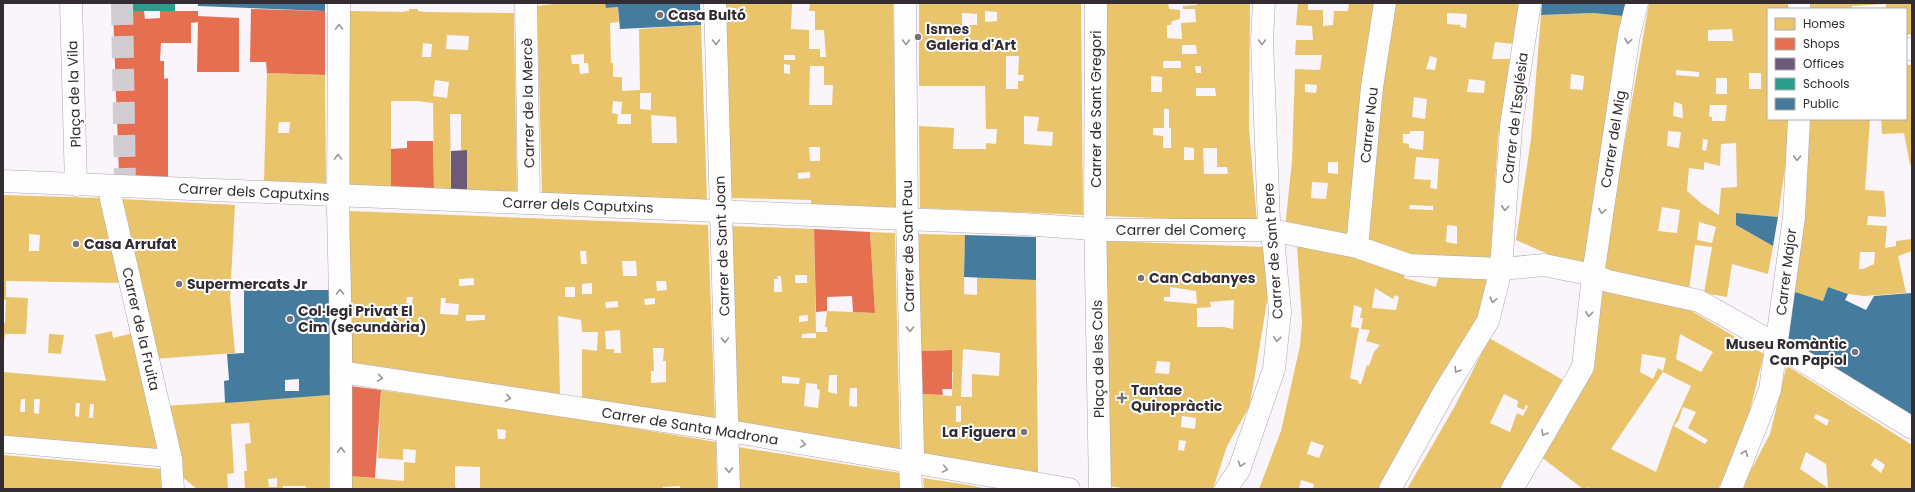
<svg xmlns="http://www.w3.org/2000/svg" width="1915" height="492" viewBox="0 0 1915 492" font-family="Poppins,sans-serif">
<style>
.homes{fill:#e9c46a;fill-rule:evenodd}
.shops{fill:#e76f51}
.offices{fill:#6d597a}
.schools{fill:#2a9d8f}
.public{fill:#457b9d;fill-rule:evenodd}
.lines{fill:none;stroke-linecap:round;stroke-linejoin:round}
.street-tunnel{stroke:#d2ccd3;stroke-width:22;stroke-dasharray:22 11;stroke-linecap:butt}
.lane-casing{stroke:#ada8ad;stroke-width:18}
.street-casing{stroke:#ada8ad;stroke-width:23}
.lane{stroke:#fefdfe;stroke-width:17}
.street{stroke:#fefdfe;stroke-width:22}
.oneway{stroke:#989598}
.poi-dot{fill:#797379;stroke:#fff;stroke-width:1.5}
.labels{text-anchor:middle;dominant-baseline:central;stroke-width:4;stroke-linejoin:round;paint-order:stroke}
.poi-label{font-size:14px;font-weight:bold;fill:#332d33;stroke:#fff;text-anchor:start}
.street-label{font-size:14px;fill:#332d33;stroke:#fff}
</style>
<rect width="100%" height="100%" fill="#faf4fb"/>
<!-- homes -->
<g class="homes">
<path d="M563,3H605L606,8L618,7L619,22L610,23L611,63H613V77H622V91L640,90L639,29L701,25L707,200L542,194L537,6ZM584,54V63H588L589,73L580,74L579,64H572L571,55ZM640,93H651V110L640,109ZM613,101L622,102L621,114H631V124H617L618,114L612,113ZM651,115L676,117L677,143H652Z"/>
<path d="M724,3H792L791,29L809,30V49H820V57H826L824,30H815V11H809L810,3H893L897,208L811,205V200L730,198ZM784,55H795V60H784ZM784,64L790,65V74L784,73ZM810,66H824V85H833L832,105H809ZM809,147H820V161H810ZM798,173L810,172V178L798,179Z"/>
<path d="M919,3H1081L1083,215L920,208L919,126L954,128L953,149H986V143L996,144L997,129H986L985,86H919ZM985,11L997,12V21L985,22ZM962,13L977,14V25H962ZM1006,56H1019L1018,75H1024L1023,81H1018V89H1006ZM1024,116L1039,117L1037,131L1053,132L1052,146L1024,144Z"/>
<path d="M1104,3H1168L1169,9L1180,10V19L1172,21L1171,25H1167V38L1182,39L1181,23L1196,22L1195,9H1183V6L1197,5V3H1250L1249,129L1257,222L1105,216ZM1182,45H1196L1197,54H1182ZM1163,61H1181V68H1163ZM1195,66H1201V73H1196ZM1151,76L1162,77V92H1151ZM1196,88H1215L1216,96H1196ZM1164,109H1169V128H1171V148H1163V136L1153,135V128H1164ZM1184,147L1194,148V160H1184ZM1203,148H1217V167H1227L1228,174H1204Z"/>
<path d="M1298,3H1308V10H1323V26L1333,25L1334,11H1348L1349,3H1374L1350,238L1285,228L1292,161L1295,69L1320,70L1322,55H1295L1296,40H1313L1312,26L1296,25ZM1305,84L1317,85L1316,93L1305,92ZM1328,162H1338V174L1328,173ZM1312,182L1328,183L1326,199L1311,198Z"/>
<path d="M1391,3H1521L1514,44L1495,42L1492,59H1512L1498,137L1490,266L1428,261L1365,242ZM1447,13L1467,14L1466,28L1460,27L1461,25L1447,24ZM1430,56L1437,58L1435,70L1426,69ZM1469,79L1485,81L1484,93L1467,92ZM1414,97L1427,99L1425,119L1412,117ZM1410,131H1424L1423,150L1409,148V144L1403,143V134H1410ZM1416,157L1439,159L1437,189L1430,188L1431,180L1414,179ZM1410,205L1433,206V210L1409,209ZM1447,225L1457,226V244L1446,242Z"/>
<path d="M1649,3H1790V9H1768V119H1792L1778,217L1736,213V225L1773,246L1768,274L1732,264L1727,297L1704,293L1712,247L1695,245L1689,290L1602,272ZM1732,29L1733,41H1708V30ZM1676,70L1699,72V77L1676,75ZM1749,73H1761V89H1749ZM1716,78H1727V94H1716ZM1674,102L1682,104L1683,118L1673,116ZM1710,105H1727L1725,121H1712V117H1709ZM1668,131L1681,132L1679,148L1667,146ZM1703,139L1708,140L1706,151L1702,150ZM1736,143L1737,187L1721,188L1719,215L1702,204L1687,191L1689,168L1704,170V162L1720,166L1721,144ZM1662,207L1680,210L1677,233L1658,231ZM1699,222L1716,227L1712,243L1697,240Z"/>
<polygon points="1808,3 1885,3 1885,4 1852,6 1852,9 1808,9"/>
<polygon points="1886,3 1912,3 1912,34 1906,35 1906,9 1886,9"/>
<path d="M409,9H418V11L425,12L514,13L517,192L467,190V150H461V114H450L451,190L434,189L433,103L417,101H391V188L350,187V11L405,12L404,11H409ZM447,35L469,36L468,50L446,49ZM423,43L432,44L431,57H422ZM435,80L449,82L447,98L433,96Z"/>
<path d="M1593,13L1623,16L1584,270L1516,240L1531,139L1541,15ZM1571,74L1584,76L1583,90L1570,89Z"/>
<polygon points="1906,65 1912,65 1912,164 1910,165 1904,133 1882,134 1881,119 1906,119"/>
<path d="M267,73L325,75L326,183L264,181ZM279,122H290L289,133H278Z"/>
<path d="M1808,119H1870L1865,190L1884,191L1886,211V217L1868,216L1867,225L1887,226L1885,248L1896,246V241L1912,239V251L1898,256L1906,293L1864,296L1848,294L1828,287L1823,301L1792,291ZM1860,252H1875L1874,264L1863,269H1859Z"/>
<path d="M3,195L101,198L121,283L6,281V297L28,298L26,334H5L4,343L3,323H5L6,300H3ZM29,234L40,235L39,251H29Z"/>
<polygon points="121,199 235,205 230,298 235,353 154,359"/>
<path d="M350,211L708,225L715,419L582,398V349L597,351L598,332H582L581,320L558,316L560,395L350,362ZM580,251H586L587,264H581ZM622,261H636L637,276H623ZM474,278V285L459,286V279ZM656,281H666L667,290L657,291ZM592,283V294H582V284ZM565,287H575V297H565ZM407,297H413L412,304L406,303ZM441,298H446L445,303L459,304L458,315L440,314ZM655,298V304L645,305L644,299ZM618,301V307L606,308L605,302ZM386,309H392V323L386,322ZM466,315H485V320L466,321ZM620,330L621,353H614V349H606L605,331ZM653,348H664L663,361H666V382L651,383V371H654Z"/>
<path d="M731,226L814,229L816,333L802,334V338H816V332H827V327H825L827,311L875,313L870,232L895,233L900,450L737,424ZM795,275H807V283H795ZM777,276H781L782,292H774V279H778ZM808,315V321L799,322V316ZM829,375H837V394L828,392ZM782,376L800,378L799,384L782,383ZM806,383L817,384V389L820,390L818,408L804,406ZM850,388H857V407L849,406Z"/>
<path d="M918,234L965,235L964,294L977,295V277L1036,280L1038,473L923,455L922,394L952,396L953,372H951L952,350L921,351ZM963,349L1000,353L999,376L972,374V397H961ZM956,406H961V422H956Z"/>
<path d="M1106,241L1266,247L1268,295L1254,381L1249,407L1227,446L1213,489H1129L1109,486ZM1170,287L1196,291L1197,304L1164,301V297H1170ZM1234,300L1233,329L1224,327H1197V308L1211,307L1210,302ZM1157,361L1170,362L1169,374L1155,373ZM1182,416L1196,418L1195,429L1181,427ZM1179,440L1186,441L1184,451L1178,450Z"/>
<path d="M1297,246L1325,249L1406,271L1404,278L1436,287L1439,275L1489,278L1479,317L1383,489H1313L1314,484L1301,480L1299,489H1259L1281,431L1300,346L1302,322ZM1375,288L1393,299L1395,295L1399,297L1396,310L1372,308ZM1354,305L1362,308L1360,318H1363L1361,329L1370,330L1366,341L1380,345L1374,352L1369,366L1367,365L1361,384L1358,383L1359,381L1350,378L1359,328L1351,327ZM1311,441L1324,446L1319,458L1307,454Z"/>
<path d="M1603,291L1690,310L1764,354L1744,434L1718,489H1592L1588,487L1587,489H1583L1540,456L1599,320ZM1680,334L1713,352L1701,372L1676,359ZM1642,354L1666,358L1663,371L1658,368L1653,379L1640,372ZM1663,372L1691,386L1673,425L1656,472L1611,449ZM1683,407L1696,412L1688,428L1708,440L1705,444L1674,426L1679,419Z"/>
<path d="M112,331L113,338L133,333L160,449L3,436V372L106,381L95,335ZM21,399H25V412H20ZM34,399H40L39,414L34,413ZM76,403H80L79,417L75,416ZM90,404H94L93,418H89Z"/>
<polygon points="49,334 64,335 61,354 48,353"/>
<path d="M1489,338L1563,380L1500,489H1407L1455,406ZM1504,394L1518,401L1517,407L1524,410L1526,405L1528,406L1523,416L1517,413L1510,432L1490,423Z"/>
<path d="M1789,367L1912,445V489H1741L1770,434L1786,368ZM1816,414L1829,420L1827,426L1814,418ZM1806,452L1826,464L1828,488L1800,469ZM1875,458L1885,465L1881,473L1871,465Z"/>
<path d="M381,390L573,418L716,442L717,489H680V486L663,487V489H480V467L455,466V487L459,489H349V476L404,481V462L415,463L416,450L403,449V460L378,458ZM497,429L506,430L505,439H498Z"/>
<path d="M330,395L329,489H306V486H283V489H245L244,471H247L245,444L251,443L249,423L231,424L234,473L227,474L228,489H197L181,476L164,406ZM277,478V487H269L268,479Z"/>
<polygon points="738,447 900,473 901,489 739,489"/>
<polygon points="3,455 162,469 164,489 3,489"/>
<polygon points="923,478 969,485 987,489 924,489"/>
</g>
<!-- shops -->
<g class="shops">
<polygon points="251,9 325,11 325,75 267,73 266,62 250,62"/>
<polygon points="113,11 144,11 145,19 160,18 160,11 198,11 198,16 239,18 239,72 197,72 198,22 191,23 191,43 161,43 160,61 164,61 164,79 168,78 168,177 119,175"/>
<polygon points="407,141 433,141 434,189 391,188 391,149 407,148"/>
<polygon points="814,229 870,232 875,313 853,312 852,296 827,297 827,311 816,312"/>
<polygon points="952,350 952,389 942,389 943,395 922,394 921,351"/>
<polygon points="350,386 381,390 375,478 349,476"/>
</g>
<!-- offices -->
<polygon class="offices" points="467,150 467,190 451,190 451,151"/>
<!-- schools -->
<rect class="schools" x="113" y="3" width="62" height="8"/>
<!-- public -->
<g class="public">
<polygon points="198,3 325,3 325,11 198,6"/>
<polygon points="605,3 700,3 701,25 620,29 618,7 606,8"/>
<polygon points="1542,3 1626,3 1623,16 1593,13 1541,15"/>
<polygon points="1736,213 1778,217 1773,246 1736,225"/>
<polygon points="965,235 1036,237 1036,280 964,277"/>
<polygon points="1828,287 1848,294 1845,300 1866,310 1874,296 1912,293 1912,418 1784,345 1792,291 1823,301"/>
<path d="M244,290H331L330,395L225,403L224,381L229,380L227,354L244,353ZM299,379V391H285V380Z"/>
</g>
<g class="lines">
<!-- street-tunnel -->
<polyline class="street-tunnel" points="122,3 125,187"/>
<!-- lane casing -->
<g class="lane-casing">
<polyline id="lane" points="3,444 163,458"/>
</g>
<!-- street casing -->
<g class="street-casing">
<g id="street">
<polyline points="71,3 76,185"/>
<polyline points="339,3 338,209 341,338 341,489"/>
<polyline points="526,3 529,203"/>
<polyline points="715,3 729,489"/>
<polyline points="905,3 907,220 913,452 910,463 911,489"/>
<polyline points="1096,3 1095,216 1100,489"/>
<polyline points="1799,3 1799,9"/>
<polyline points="1906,49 1912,49"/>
<polyline points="3,181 1022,224 1107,230 1271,230 1357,247 1409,265 1501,269 1544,265 1593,275 1608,281 1699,301 1777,345 1912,428"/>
<polyline points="112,187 111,199 171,459 173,489"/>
<polyline points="1357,247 1372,87 1385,3"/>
<polyline points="341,372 735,432 1069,489"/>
<polyline points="1226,489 1239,470 1274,369 1280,312 1274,247 1269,222 1262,40 1264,3"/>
<polyline points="1390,489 1444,392 1488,321 1501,269 1511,126 1530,3"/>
<polyline points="1512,489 1583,367 1593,275 1629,35 1637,3"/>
<polyline points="1731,489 1770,390 1794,217 1799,119"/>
</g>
</g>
<!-- lane -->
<use href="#lane" class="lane"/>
<!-- street -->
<use href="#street" class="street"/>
</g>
<!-- one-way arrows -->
<defs><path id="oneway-chevron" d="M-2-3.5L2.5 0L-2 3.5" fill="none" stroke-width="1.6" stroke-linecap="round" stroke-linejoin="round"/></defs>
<g class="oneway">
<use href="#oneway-chevron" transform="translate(339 27) rotate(-90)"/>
<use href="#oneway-chevron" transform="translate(1628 41) rotate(99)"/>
<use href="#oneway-chevron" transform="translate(716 42) rotate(89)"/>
<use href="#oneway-chevron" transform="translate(906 42) rotate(90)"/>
<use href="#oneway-chevron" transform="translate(1262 42) rotate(90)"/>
<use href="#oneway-chevron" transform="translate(338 157) rotate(-90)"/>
<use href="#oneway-chevron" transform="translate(1797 158) rotate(93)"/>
<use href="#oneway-chevron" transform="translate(1505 208) rotate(94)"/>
<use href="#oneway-chevron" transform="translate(1602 211) rotate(99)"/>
<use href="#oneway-chevron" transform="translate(340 292) rotate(-92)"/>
<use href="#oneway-chevron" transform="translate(1493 300) rotate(105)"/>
<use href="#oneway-chevron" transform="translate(1589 314) rotate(96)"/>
<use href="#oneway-chevron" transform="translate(910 329) rotate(89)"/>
<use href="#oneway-chevron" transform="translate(1277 339) rotate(96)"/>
<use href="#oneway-chevron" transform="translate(725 340) rotate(88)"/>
<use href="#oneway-chevron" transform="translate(1457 370) rotate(122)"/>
<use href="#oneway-chevron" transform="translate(380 378) rotate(9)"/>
<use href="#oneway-chevron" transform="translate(508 398) rotate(9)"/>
<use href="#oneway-chevron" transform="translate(1544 433) rotate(120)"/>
<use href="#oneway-chevron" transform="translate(803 444) rotate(10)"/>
<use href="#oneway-chevron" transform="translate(341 450) rotate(-90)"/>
<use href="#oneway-chevron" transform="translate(1745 453) rotate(-68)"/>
<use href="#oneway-chevron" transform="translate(1241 464) rotate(109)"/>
<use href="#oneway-chevron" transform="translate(945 469) rotate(10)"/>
<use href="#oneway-chevron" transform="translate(729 470) rotate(88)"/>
</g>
<!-- markers -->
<g class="poi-dot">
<circle cx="660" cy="15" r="4"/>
<circle cx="918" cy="37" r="4"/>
<circle cx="76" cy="244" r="4"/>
<circle cx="1141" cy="278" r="4"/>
<circle cx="179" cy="284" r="4"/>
<circle cx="290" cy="319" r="4"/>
<circle cx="1855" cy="352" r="4"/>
<path d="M1120 392h4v4h4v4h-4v4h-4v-4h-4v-4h4z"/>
<circle cx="1024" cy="432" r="4"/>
</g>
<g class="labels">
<!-- poi labels -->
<g class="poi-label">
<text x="668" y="15">Casa Bultó</text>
<text x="926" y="29">Ismes<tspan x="926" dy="16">Galeria d'Art</tspan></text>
<text x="84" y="244">Casa Arrufat</text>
<text x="1149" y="278">Can Cabanyes</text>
<text x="187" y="284">Supermercats Jr</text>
<text x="298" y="311">Col·legi Privat El<tspan x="298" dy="16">Cim (secundària)</tspan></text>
<text x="1847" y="344" text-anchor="end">Museu Romàntic<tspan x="1847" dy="16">Can Papiol</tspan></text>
<text x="1131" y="390">Tantae<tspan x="1131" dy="16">Quiropràctic</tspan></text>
<text x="1016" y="432" text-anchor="end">La Figuera</text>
</g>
<!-- street labels -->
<g class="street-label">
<text transform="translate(74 94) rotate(-92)">Plaça de la Vila</text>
<text transform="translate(528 103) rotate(-91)">Carrer de la Mercè</text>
<text transform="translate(1096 109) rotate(-90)">Carrer de Sant Gregori</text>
<text transform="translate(1515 118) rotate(-83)">Carrer de l'Església</text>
<text transform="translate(1369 125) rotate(-84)">Carrer Nou</text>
<text transform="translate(1613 139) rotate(-81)">Carrer del Mig</text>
<text transform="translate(254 192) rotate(3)">Carrer dels Caputxins</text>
<text transform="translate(578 205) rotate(2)">Carrer dels Caputxins</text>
<text x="1181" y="230">Carrer del Comerç</text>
<text transform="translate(722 246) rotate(-92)">Carrer de Sant Joan</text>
<text transform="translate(908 246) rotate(-91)">Carrer de Sant Pau</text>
<text transform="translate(1273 251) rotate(-94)">Carrer de Sant Pere</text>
<text transform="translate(1786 272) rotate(-83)">Carrer Major</text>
<text transform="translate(141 329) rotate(77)">Carrer de la Fruita</text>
<text transform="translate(1098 359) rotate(-91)">Plaça de les Cols</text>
<text transform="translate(690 426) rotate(9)">Carrer de Santa Madrona</text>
</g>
</g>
<!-- border -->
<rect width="1915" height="492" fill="none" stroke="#332d33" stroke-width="8"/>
<!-- legend -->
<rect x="1767" y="8" width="140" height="112" fill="#ffffff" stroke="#adabad"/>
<rect x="1775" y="18" width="20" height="12" fill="#e9c46a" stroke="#adabad"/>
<text x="1803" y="28" font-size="12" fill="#332d33">Homes</text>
<rect x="1775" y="38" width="20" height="12" fill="#e76f51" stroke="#adabad"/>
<text x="1803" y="48" font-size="12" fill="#332d33">Shops</text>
<rect x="1775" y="58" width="20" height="12" fill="#6d597a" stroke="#adabad"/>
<text x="1803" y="68" font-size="12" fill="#332d33">Offices</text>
<rect x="1775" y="78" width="20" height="12" fill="#2a9d8f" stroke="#adabad"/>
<text x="1803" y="88" font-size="12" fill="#332d33">Schools</text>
<rect x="1775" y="98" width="20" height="12" fill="#457b9d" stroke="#adabad"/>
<text x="1803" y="108" font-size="12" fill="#332d33">Public</text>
</svg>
